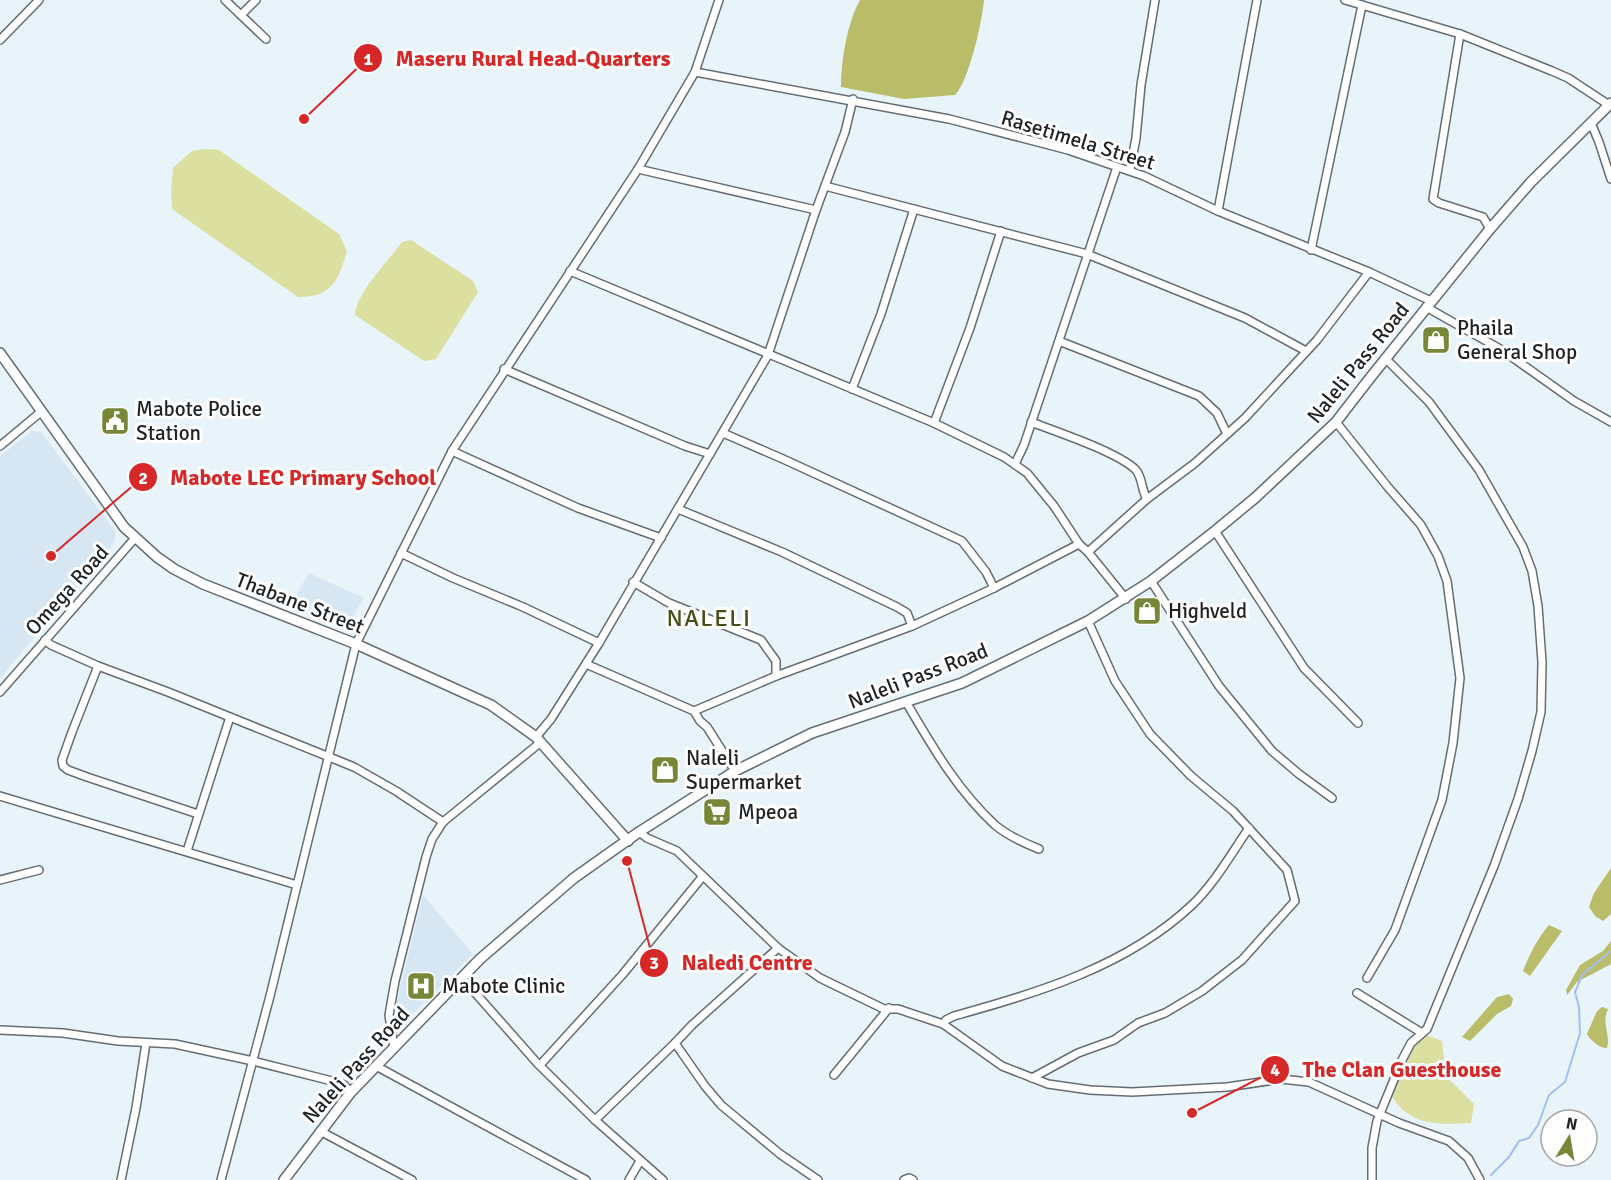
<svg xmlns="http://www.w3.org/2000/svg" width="1611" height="1180" viewBox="0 0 1611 1180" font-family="Signika,sans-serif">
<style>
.built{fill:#d7e6f3}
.green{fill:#dbdfa0}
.forest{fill:#b9bc69}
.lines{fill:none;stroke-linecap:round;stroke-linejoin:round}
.stream{stroke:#a3bef6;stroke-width:2}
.street-casing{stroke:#656d74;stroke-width:10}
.secondary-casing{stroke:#656d74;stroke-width:12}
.street{stroke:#fff;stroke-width:7}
.secondary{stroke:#fff;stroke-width:9}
.labels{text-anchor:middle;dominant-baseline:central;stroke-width:6;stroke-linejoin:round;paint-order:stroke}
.street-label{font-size:21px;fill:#1f2225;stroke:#fefefe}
.poi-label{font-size:21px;fill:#1f2225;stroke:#fefefe;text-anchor:start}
.quarter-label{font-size:24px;letter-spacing:1.5px;fill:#445018;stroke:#fefefe}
.leader{fill:none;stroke:#d62828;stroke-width:2}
.callout-dot{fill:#d62828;stroke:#fefefe;stroke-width:2}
.mark-label{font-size:18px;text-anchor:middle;font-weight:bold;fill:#fff}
.callout-label{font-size:22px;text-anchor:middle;font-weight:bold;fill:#d62828;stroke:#fefefe;stroke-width:6;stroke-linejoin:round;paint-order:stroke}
</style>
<rect width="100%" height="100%" fill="#e9f3fa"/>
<!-- built -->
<g class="built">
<polygon points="32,431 41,432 116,532 114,543 0,678 0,456"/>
<polygon points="309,573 364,598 353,617 342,627 289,607"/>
<polygon points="423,895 473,954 395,1032 393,1017"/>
</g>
<!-- green -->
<g class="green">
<path d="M204,149L219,150L339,234L347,251C338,281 332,297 298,297L172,209L171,193L173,168L192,151Z"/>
<path d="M411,240L473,281L478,292L436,359L424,361L355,315C356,293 389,260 402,242Z"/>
<path d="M1427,1035L1442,1041L1446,1076L1474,1104L1471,1123C1438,1125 1406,1126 1390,1092C1400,1070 1406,1050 1427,1035Z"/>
</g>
<!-- forest -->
<g class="forest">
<path d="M860,0H984C982,22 969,80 955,95L904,99L841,87C841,61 847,23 860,0Z"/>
<polygon points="1611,868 1611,914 1603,921 1595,916 1589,907 1594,893"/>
<path d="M1549,925L1562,931L1530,976L1523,971C1528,957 1539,936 1549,925Z"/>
<polygon points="1611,941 1611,964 1577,982 1567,995 1566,990 1580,965 1603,951"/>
<polygon points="1509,994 1513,999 1511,1006 1497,1014 1470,1041 1462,1037 1497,997"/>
<path d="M1602,1007L1608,1009C1601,1024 1611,1034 1607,1048C1599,1048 1590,1040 1587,1034L1597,1011Z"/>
</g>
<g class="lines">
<!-- stream -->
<polyline class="stream" points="1491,1175 1509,1157 1519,1141 1529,1138 1538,1125 1549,1095 1565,1082 1580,1033 1579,1007 1575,992 1582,975 1611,951"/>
<!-- street casing -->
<g class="street-casing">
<g id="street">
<polyline points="225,0 266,39"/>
<polyline points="1345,0 1460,34 1552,71 1568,78 1609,105"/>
<polyline points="241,15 256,0"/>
<polyline points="1460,34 1433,199 1439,203 1483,217 1490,229"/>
<polyline points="0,40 39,0"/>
<polyline points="695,72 949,119 1068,150 1144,176 1218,211 1369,272 1431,301"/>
<polyline points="1591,123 1599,142 1611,179"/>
<polyline points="638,169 816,210"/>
<polyline points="1130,170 1136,138 1141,85 1155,0"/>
<polyline points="825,186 1087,254 1245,318 1306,351"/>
<polyline points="1218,211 1257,0"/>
<polyline points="1311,250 1362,5"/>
<polyline points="570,271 934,423 1004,457 1027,473 1054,506 1079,544 1088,552 1126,599"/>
<polyline points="1426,307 1502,350 1574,401 1611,422"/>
<polyline points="1059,341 1199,396 1217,413 1227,434"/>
<polyline points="504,369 685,446 710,454"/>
<polyline points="852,389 881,314 914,209"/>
<path d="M1031,422C1057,432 1115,451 1135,469C1143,477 1141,490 1147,499"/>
<polyline points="1336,422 1387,486 1421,525 1438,556 1447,581 1460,678 1453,743 1442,800 1395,930 1367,978"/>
<polyline points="934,423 970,328 1001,231"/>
<polyline points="723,433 783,459 962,541 986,572 994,588"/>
<polyline points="0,446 42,411"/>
<polyline points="452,451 578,508 661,538"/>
<polyline points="1015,464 1024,445 1117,167"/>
<polyline points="678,509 782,552 897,607 907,613 912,626"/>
<polyline points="1215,531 1304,668 1358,723"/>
<polyline points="1088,552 1147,499 1195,463 1245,418 1317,340 1369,272"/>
<polyline points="401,553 453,578 523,607 599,643"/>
<polyline points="1151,581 1219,686 1272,751 1299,774 1332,798"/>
<polyline points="633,582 669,603 761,640 776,661 776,676"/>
<polyline points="45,640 51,645 98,666 168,692 354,767 396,791 443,822"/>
<polyline points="586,664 694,711 700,721 707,727 735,771"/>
<polyline points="98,666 72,732 62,760 63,766 68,770 87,777 198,814"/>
<polyline points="0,692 135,538"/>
<path d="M906,702C932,746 957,790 995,825C1008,836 1024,843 1039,849"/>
<polyline points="694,711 776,676 912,626 994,588 1079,544"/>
<polyline points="536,737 551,719 599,643 768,355 816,210 845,132 853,99"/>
<polyline points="0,796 297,885"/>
<polyline points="639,832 647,838 677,851 778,948 820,978 884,1009 898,1009 943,1024 1002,1066 1048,1084 1090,1090 1132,1092 1227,1087 1281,1079 1309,1082 1399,1123 1449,1141 1468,1158 1480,1180"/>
<polyline points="187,851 230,717"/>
<polyline points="0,880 39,870"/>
<polyline points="462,978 538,1064 595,1120 663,1180"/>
<polyline points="1357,993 1422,1033"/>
<path d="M943,1024L946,1020L954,1016C1039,992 1126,967 1192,905C1215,883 1231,854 1249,828"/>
<polyline points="0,1030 63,1033 118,1041 175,1044 253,1061 336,1082 344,1085 351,1092"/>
<polyline points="675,1043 705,1086 721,1105 780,1154 818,1180"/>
<polyline points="394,1048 389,1015 395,981 426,857 432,839 443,822 541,742"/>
<polyline points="540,1065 623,974 703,876"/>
<polyline points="376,1066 586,1180"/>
<polyline points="834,1075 889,1008"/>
<polyline points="1032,1078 1078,1053 1114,1040 1138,1023 1165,1013 1202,991 1242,960 1295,901 1287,870 1233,811 1191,776 1150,734 1115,681 1088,621"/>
<polyline points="595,1120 675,1043 692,1025 778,948"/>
<polyline points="320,1131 412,1180"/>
<polyline points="121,1180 136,1108 146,1043"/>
<polyline points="221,1180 270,996 356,644 452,451 638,169 695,72 719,0"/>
<polyline points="629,1180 640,1161"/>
<polyline points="904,1180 909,1178 913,1180"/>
<polyline points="1372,1180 1372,1148 1377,1121 1402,1060 1411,1043 1427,1029 1494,866 1518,799 1532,751 1541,712 1542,662 1538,606 1532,571 1523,547 1479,470 1429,402 1385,358"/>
</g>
</g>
<!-- secondary casing -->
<g class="secondary-casing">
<g id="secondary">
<polyline points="0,353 124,527 157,557 174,569 203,584 356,644 491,705 536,737 628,841"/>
<polyline points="284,1180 351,1092 480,959 574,878 639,832 735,771 812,733 962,683 1088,621 1151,581 1215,531 1255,498 1336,422 1370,378 1490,229 1531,182 1611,103"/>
</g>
</g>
<!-- street -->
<use href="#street" class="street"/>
<!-- secondary -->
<use href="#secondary" class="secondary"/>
</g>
<!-- icons -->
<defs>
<g id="shop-square" transform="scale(1.5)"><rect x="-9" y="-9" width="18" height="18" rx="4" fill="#768737" stroke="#fefefe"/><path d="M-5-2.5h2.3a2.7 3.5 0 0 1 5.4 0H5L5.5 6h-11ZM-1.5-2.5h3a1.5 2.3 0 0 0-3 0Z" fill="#fff"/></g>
<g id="civic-square" transform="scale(1.5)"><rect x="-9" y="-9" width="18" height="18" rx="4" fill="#768737" stroke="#fefefe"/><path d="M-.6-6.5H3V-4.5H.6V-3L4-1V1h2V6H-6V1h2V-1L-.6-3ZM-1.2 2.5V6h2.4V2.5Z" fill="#fff"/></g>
<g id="supermarket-square" transform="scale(1.5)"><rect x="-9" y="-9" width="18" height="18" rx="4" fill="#768737" stroke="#fefefe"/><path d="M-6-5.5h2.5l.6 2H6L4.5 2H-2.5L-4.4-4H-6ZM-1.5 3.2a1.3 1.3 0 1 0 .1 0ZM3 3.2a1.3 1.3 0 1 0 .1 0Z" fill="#fff"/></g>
<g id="hospital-square" transform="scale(1.5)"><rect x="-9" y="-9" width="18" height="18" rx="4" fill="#768737" stroke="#fefefe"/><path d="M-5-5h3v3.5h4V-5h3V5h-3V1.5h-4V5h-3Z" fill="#fff"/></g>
</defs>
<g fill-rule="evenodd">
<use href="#shop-square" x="1436" y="340"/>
<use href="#civic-square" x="115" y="421"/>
<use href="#shop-square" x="1147" y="611"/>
<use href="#shop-square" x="665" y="770"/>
<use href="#supermarket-square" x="717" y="812"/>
<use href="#hospital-square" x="421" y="986"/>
</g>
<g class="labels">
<!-- street labels -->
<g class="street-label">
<text transform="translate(1078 140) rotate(17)">Rasetimela Street</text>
<text transform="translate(1358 363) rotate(-51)">Naleli Pass Road</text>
<text transform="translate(67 590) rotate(-48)">Omega Road</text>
<text transform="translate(300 603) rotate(21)">Thabane Street</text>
<text transform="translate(918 676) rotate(-21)">Naleli Pass Road</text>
<text transform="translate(356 1065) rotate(-48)">Naleli Pass Road</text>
</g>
<!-- poi labels -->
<g class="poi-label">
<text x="1457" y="328">Phaila<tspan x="1457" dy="24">General Shop</tspan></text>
<text x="136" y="409">Mabote Police<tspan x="136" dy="24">Station</tspan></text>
<text x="1168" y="611">Highveld</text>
<text x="686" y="758">Naleli<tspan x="686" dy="24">Supermarket</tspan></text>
<text x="738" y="812">Mpeoa</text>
<text x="442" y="986">Mabote Clinic</text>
</g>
<!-- quarter labels -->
<g class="quarter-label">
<text x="709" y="618">NALELI</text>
</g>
</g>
<!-- callouts -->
<path class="leader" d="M304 119L368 58M51 556L143 477M627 861L654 963M1192 1113L1275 1070"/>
<g class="callout-dot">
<circle cx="304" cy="119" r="6"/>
<circle cx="51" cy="556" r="6"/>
<circle cx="627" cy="861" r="6"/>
<circle cx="1192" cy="1113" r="6"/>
<circle cx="368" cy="58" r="15"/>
<circle cx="143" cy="477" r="15"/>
<circle cx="654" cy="963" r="15"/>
<circle cx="1275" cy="1070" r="15"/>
</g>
<g class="mark-label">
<text x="368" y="65">1</text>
<text x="143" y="484">2</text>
<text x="654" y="969">3</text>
<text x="1275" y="1076">4</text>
</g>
<g class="callout-label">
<text x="533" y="66">Maseru Rural Head-Quarters</text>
<text x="303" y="485">Mabote LEC Primary School</text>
<text x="747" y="970">Naledi Centre</text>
<text x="1402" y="1077">The Clan Guesthouse</text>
</g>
<!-- north arrow -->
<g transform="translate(1569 1138) rotate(11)"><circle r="28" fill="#fefefe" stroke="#a5a6a7" stroke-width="1.5"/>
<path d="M0-4.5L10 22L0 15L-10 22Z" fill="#768737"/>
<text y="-9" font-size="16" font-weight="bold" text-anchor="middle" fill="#1f2225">N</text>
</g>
</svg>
